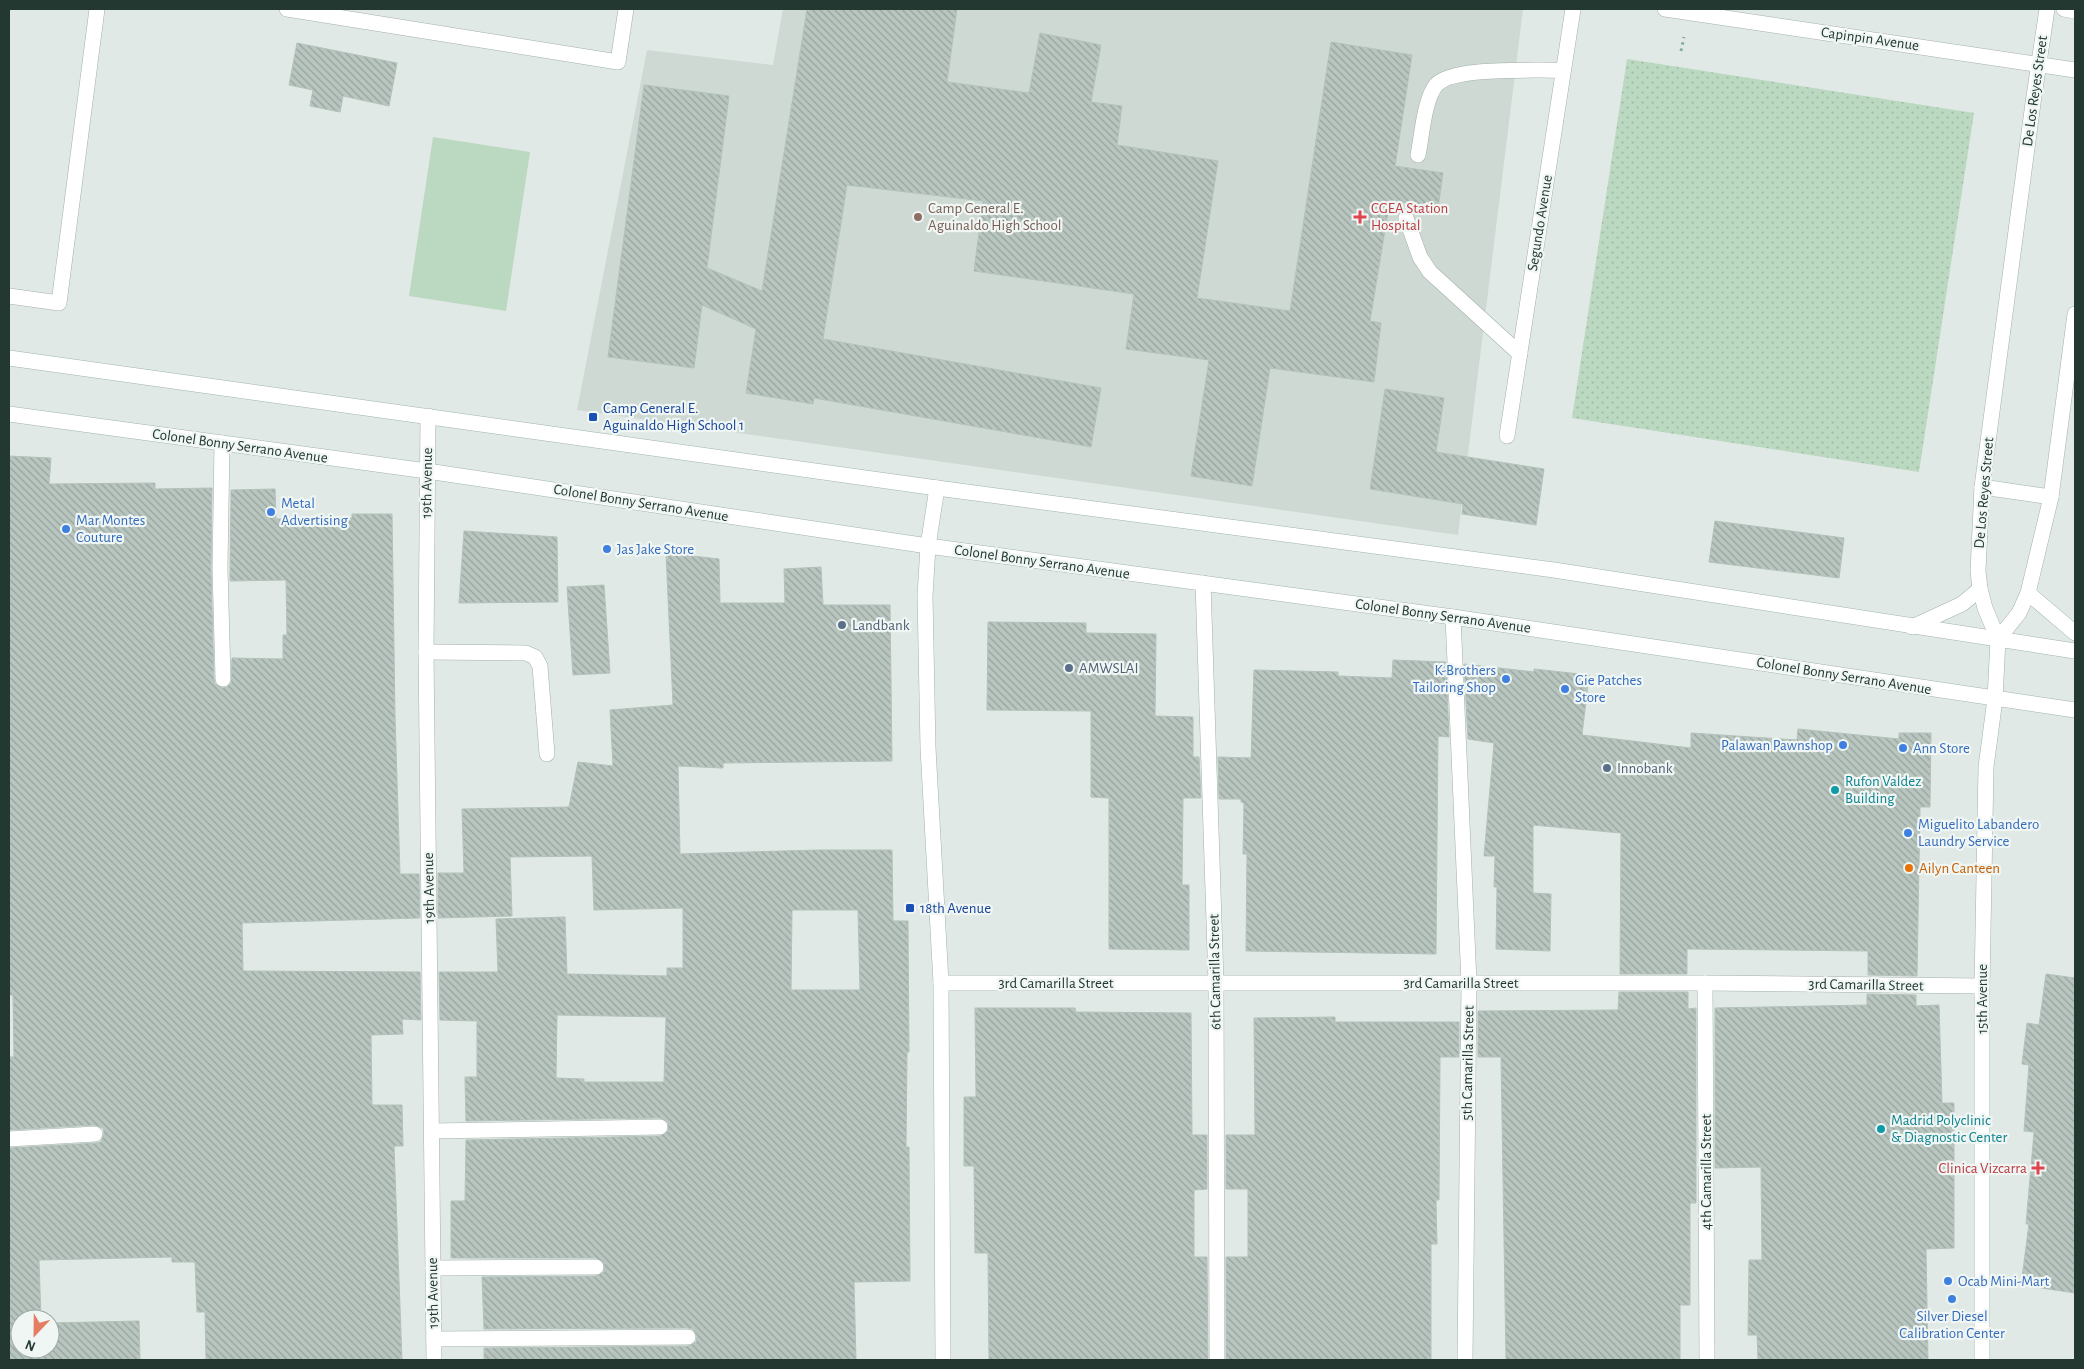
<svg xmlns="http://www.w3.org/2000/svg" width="2084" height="1369" viewBox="0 0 2084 1369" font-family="'Alegreya Sans',sans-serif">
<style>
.built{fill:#ced9d3}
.green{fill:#bbd8c1}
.park{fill:url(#park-dots)}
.building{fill:url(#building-back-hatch);stroke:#b3c2bb;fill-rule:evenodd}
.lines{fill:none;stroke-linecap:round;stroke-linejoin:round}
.lane-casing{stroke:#a3b0ab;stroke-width:16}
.street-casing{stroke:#a3b0ab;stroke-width:16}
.secondary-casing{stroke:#a0b4ac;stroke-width:16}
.path{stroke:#83aa9c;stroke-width:3;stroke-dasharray:2.5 4;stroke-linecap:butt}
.lane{stroke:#fff;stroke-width:15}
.street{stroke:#fff;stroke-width:15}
.secondary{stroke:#fff;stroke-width:15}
.education-dot{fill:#8d6e63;stroke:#f0f6f3;stroke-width:2}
.health-dot{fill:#e0444e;stroke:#f0f6f3;stroke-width:2}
.transit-dot{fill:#1a4fb4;stroke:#f0f6f3;stroke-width:2}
.shop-dot{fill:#3f7fe0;stroke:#f0f6f3;stroke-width:2}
.service-dot{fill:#5c6f8a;stroke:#f0f6f3;stroke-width:2}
.culture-dot{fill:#0f9aa8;stroke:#f0f6f3;stroke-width:2}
.food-dot{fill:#e8710a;stroke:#f0f6f3;stroke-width:2}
.labels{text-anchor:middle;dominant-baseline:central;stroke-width:4.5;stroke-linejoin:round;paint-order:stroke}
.street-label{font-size:15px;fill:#223831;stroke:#f0f6f3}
.education-label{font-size:15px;fill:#785e54;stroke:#f0f6f3;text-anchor:start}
.health-label{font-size:15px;fill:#be3a42;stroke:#f0f6f3;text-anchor:start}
.transit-label{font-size:15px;fill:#164399;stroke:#f0f6f3;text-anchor:start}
.shop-label{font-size:15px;fill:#366cbe;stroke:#f0f6f3;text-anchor:start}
.service-label{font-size:15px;fill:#4e5e75;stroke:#f0f6f3;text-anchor:start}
.culture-label{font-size:15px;fill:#0d838f;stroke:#f0f6f3;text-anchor:start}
.food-label{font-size:15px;fill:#c56008;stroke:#f0f6f3;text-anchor:start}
</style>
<defs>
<pattern id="park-dots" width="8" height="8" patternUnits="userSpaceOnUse" patternTransform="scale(1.25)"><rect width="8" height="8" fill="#bbd8c1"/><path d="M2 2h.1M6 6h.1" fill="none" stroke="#a0baa6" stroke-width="1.8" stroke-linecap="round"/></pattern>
<pattern id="building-back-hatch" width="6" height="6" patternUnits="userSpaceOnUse" patternTransform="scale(1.25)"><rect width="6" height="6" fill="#b9c6c0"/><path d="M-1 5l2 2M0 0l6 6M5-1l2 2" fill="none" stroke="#96a29d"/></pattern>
</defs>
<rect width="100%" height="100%" fill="#e0e9e5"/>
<!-- built -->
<polygon class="built" points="783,9 1523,9 1458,535 577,410 647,50 773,65"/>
<!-- green -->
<polygon class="green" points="433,137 530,152 506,311 409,296"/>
<!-- park -->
<polygon class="park" points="1627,59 1974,113 1919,472 1572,418"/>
<!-- building -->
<g class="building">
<polygon points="807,9 957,9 947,82 1029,93 1040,33 1101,45 1091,102 1122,106 1117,145 1218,161 1197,298 1290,311 1331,42 1412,55 1395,166 1443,173 1438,208 1390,200 1370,321 1381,323 1374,382 1270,368 1252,486 1191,476 1209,360 1126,349 1134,294 974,271 983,201 847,185 823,339 1101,388 1091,447 814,398 813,404 746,393 756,329 702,305 694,368 608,357 644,85 729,96 707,268 762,291"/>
<polygon points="297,43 397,63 389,106 343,96 340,112 310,106 313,90 289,85"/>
<polygon points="1385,389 1444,398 1436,452 1544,469 1536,525 1462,514 1463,504 1370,489"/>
<polygon points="9,456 51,458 49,484 155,483 155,489 212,488 211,569 214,679 215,684 223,688 227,687 231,683 232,658 283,659 283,635 287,635 286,580 230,581 231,490 275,489 276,519 352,518 352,514 392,514 395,716 400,874 419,874 420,918 242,923 243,971 420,972 421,1020 402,1019 403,1034 371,1035 372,1105 402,1105 403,1146 394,1146 402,1360 206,1360 205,1312 197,1312 195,1262 172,1262 172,1257 39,1260 41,1319 20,1319 20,1349 50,1349 50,1323 139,1321 140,1360 9,1360 9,1148 96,1143 101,1142 104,1134 103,1128 94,1125 9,1130 9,1057 14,1057 13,995 9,995"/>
<polygon points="1715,521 1844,538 1839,578 1709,562"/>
<polygon points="464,531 557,537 558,602 459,603"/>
<path d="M666,553L719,559L720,603H785L784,569L821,567L823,605H890L892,761L723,763V768L678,766L680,854L818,850H892L893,921H908L909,1052H907L906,1147H909L910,1281L854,1282L856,1360H484V1348L688,1346L696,1342L697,1336L693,1329L688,1328L484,1329L482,1277L596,1276L604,1272V1263L596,1258H451V1201H465L466,1140L660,1136L668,1131V1122L660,1118L466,1121L465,1077H477V1021L440,1020L439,972H498L496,919L565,917L567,974L667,976V968H683V908L594,910L592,856L510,857L512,916L438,918V873H464L462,809L569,807L578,762L613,766L610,710L673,705ZM792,910H858L860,990H791ZM557,1015L666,1017L664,1082H584V1079L556,1078Z"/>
<polygon points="604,585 610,673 573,675 567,587"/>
<polygon points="988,622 1086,623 1086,633 1156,634 1155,716 1193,717 1193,757 1199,757 1201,798 1183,798 1182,885 1189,885 1189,950 1109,949 1109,798 1091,797 1091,711 987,710"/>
<polygon points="1393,660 1446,662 1449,737 1438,736 1436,954 1246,951 1247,854 1243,854 1244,803 1241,802 1241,799 1219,799 1218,757 1251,758 1254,670 1338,672 1338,676 1392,678"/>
<polygon points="1464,664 1534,672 1534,669 1589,675 1582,735 1691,748 1691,733 1797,740 1798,729 1899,739 1899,733 1931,733 1930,807 1920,807 1917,976 1868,975 1868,951 1782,950 1687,949 1687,974 1620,974 1621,833 1533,825 1533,893 1551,894 1550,951 1496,949 1497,887 1494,887 1495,856 1484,856 1494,743 1468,739"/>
<polygon points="2046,974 2075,978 2075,1293 2021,1285 2029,1224 2026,1224 2034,1132 2024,1131 2029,1065 2022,1064 2027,1023 2039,1025"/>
<polygon points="1619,992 1688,992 1688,1009 1696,1008 1696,1203 1690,1203 1690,1305 1680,1305 1680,1360 1506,1360 1501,1057 1478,1057 1478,1011 1618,1010"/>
<polygon points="1867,994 1916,995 1916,1006 1939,1005 1942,1103 1954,1103 1954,1248 1926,1249 1928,1360 1758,1360 1757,1335 1748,1335 1749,1260 1762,1260 1761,1167 1715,1168 1715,1008 1867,1005"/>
<polygon points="975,1008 1075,1008 1076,1012 1191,1013 1192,1135 1207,1135 1207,1189 1194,1190 1194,1257 1207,1257 1208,1360 989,1360 988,1253 975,1253 974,1166 964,1166 964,1097 976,1097"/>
<polygon points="1335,1017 1335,1022 1459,1022 1459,1057 1440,1057 1439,1200 1436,1200 1437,1244 1431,1244 1431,1360 1226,1360 1226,1257 1248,1257 1248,1189 1226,1189 1226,1135 1255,1135 1254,1018"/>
</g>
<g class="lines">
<!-- lane casing -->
<g class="lane-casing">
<g id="lane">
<polyline points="287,9 618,62 626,9"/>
<polyline points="1665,9 2075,70"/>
<polyline points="2047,9 2033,103 1982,487 1978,571 1980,589 1985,608 1998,639 2019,613 2028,593 2051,497 2075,314"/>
<polyline points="2064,9 2075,11"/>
<path d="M1418,155C1422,136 1424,100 1436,85C1453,66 1537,71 1563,70"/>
<polyline points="1406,218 1420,257 1430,272 1520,354"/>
<polyline points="9,296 59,303 97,9"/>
<polyline points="222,443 220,569 223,679"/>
<polyline points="1982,487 2051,497"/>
<polyline points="426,652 526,653 535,657 540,666 547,754"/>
<polyline points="432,1131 660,1127"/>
<polyline points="9,1139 95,1134"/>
<polyline points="433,1268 596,1267"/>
<polyline points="434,1339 688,1337"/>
</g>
</g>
<!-- street casing -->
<g class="street-casing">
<g id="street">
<polyline points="428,416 426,652 434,1360"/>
<polyline points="1507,436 1573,9"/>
<polyline points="1203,583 1216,983 1217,1360"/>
<polyline points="1453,617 1469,983 1465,1360"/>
<polyline points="941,983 1705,983 1982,986"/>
<polyline points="1705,983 1707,1360"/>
</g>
</g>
<!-- secondary casing -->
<g class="secondary-casing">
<g id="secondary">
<polyline points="9,358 937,488 1554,570 2075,651"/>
<polyline points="9,414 427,471 928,546 1453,617 2075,710"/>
<polyline points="937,488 928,546 925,596 928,748 941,983 943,1360"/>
<polyline points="2028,593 2075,633"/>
<polyline points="1912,627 1962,604 1980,589"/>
<polyline points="1982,1360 1982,986 1986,767 1995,699 1998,639"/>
</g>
</g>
<!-- path -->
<polyline class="path" points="1681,51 1684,37"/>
<!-- lane -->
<use href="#lane" class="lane"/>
<!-- street -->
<use href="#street" class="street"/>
<!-- secondary -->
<use href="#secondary" class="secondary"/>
</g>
<!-- markers -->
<circle class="education-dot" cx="918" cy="217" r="5"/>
<g class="health-dot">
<path d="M1357.5 209.5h5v5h5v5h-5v5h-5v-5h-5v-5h5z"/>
<path d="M2035.5 1160.5h5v5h5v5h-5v5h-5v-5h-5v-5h5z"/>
</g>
<g class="transit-dot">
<rect x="588" y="412" width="10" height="10" rx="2.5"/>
<rect x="905" y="903" width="10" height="10" rx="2.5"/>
</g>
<g class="shop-dot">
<circle cx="271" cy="512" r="5"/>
<circle cx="66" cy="529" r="5"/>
<circle cx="607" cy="549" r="5"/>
<circle cx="1506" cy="679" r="5"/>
<circle cx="1565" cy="689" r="5"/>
<circle cx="1843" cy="745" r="5"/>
<circle cx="1903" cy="748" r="5"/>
<circle cx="1908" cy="833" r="5"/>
<circle cx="1948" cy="1281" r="5"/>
<circle cx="1952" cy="1299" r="5"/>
</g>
<g class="service-dot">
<circle cx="842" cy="625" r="5"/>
<circle cx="1069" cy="668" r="5"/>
<circle cx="1607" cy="768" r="5"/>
</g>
<g class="culture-dot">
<circle cx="1835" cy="790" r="5"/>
<circle cx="1881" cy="1129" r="5"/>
</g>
<circle class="food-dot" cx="1909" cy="868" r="5"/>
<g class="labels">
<!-- street labels -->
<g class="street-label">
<text transform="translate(1870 39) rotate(8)">Capinpin Avenue</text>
<text transform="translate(2035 91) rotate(-82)">De Los Reyes Street</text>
<text transform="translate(1540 223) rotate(-81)">Segundo Avenue</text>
<text transform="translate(240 446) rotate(8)">Colonel Bonny Serrano Avenue</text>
<text transform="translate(427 483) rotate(-89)">19th Avenue</text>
<text transform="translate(1984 493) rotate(-85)">De Los Reyes Street</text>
<text transform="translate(641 503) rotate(9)">Colonel Bonny Serrano Avenue</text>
<text transform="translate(1042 562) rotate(8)">Colonel Bonny Serrano Avenue</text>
<text transform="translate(1443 616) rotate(8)">Colonel Bonny Serrano Avenue</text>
<text transform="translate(1844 676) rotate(9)">Colonel Bonny Serrano Avenue</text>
<text transform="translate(429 888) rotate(-91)">19th Avenue</text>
<text transform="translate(1215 972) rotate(-91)">6th Camarilla Street</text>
<text x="1056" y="983">3rd Camarilla Street</text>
<text x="1461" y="983">3rd Camarilla Street</text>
<text transform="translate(1866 985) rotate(1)">3rd Camarilla Street</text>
<text transform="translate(1982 999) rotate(-90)">15th Avenue</text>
<text transform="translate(1468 1063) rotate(-89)">5th Camarilla Street</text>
<text transform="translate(1706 1172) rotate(-90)">4th Camarilla Street</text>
<text transform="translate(433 1293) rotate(-91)">19th Avenue</text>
</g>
<!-- education labels -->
<g class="education-label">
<text x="928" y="208">Camp General E.<tspan x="928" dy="17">Aguinaldo High School</tspan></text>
</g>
<!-- health labels -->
<g class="health-label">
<text x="1371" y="208">CGEA Station<tspan x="1371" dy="17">Hospital</tspan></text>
<text x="2027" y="1168" text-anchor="end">Clinica Vizcarra</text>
</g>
<!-- transit labels -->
<g class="transit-label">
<text x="603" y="408">Camp General E.<tspan x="603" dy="17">Aguinaldo High School 1</tspan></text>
<text x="920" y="908">18th Avenue</text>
</g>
<!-- shop labels -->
<g class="shop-label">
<text x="281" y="503">Metal<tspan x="281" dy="17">Advertising</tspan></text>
<text x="76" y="520">Mar Montes<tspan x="76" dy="17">Couture</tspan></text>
<text x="617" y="549">Jas Jake Store</text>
<text x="1496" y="670" text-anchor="end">K-Brothers<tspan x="1496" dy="17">Tailoring Shop</tspan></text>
<text x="1575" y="680">Gie Patches<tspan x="1575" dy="17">Store</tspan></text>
<text x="1833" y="745" text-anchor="end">Palawan Pawnshop</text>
<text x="1913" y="748">Ann Store</text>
<text x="1918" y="824">Miguelito Labandero<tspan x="1918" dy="17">Laundry Service</tspan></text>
<text x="1958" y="1281">Ocab Mini-Mart</text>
<text x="1952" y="1316" text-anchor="middle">Silver Diesel<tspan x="1952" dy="17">Calibration Center</tspan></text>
</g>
<!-- service labels -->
<g class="service-label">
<text x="852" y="625">Landbank</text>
<text x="1079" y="668">AMWSLAI</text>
<text x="1617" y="768">Innobank</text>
</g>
<!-- culture labels -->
<g class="culture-label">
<text x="1845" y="781">Rufon Valdez<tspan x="1845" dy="17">Building</tspan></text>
<text x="1891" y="1120">Madrid Polyclinic<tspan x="1891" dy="17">&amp; Diagnostic Center</tspan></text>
</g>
<!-- food labels -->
<g class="food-label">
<text x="1919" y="868">Ailyn Canteen</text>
</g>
</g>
<!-- border -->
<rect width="2084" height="1369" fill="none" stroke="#223831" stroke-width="20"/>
<!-- north arrow -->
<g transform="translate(35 1334) rotate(202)"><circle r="24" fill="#f0f6f3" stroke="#9eaaa5"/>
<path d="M0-4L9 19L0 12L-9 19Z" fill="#e37e64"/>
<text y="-8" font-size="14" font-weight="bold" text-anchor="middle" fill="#223831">N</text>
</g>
</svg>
